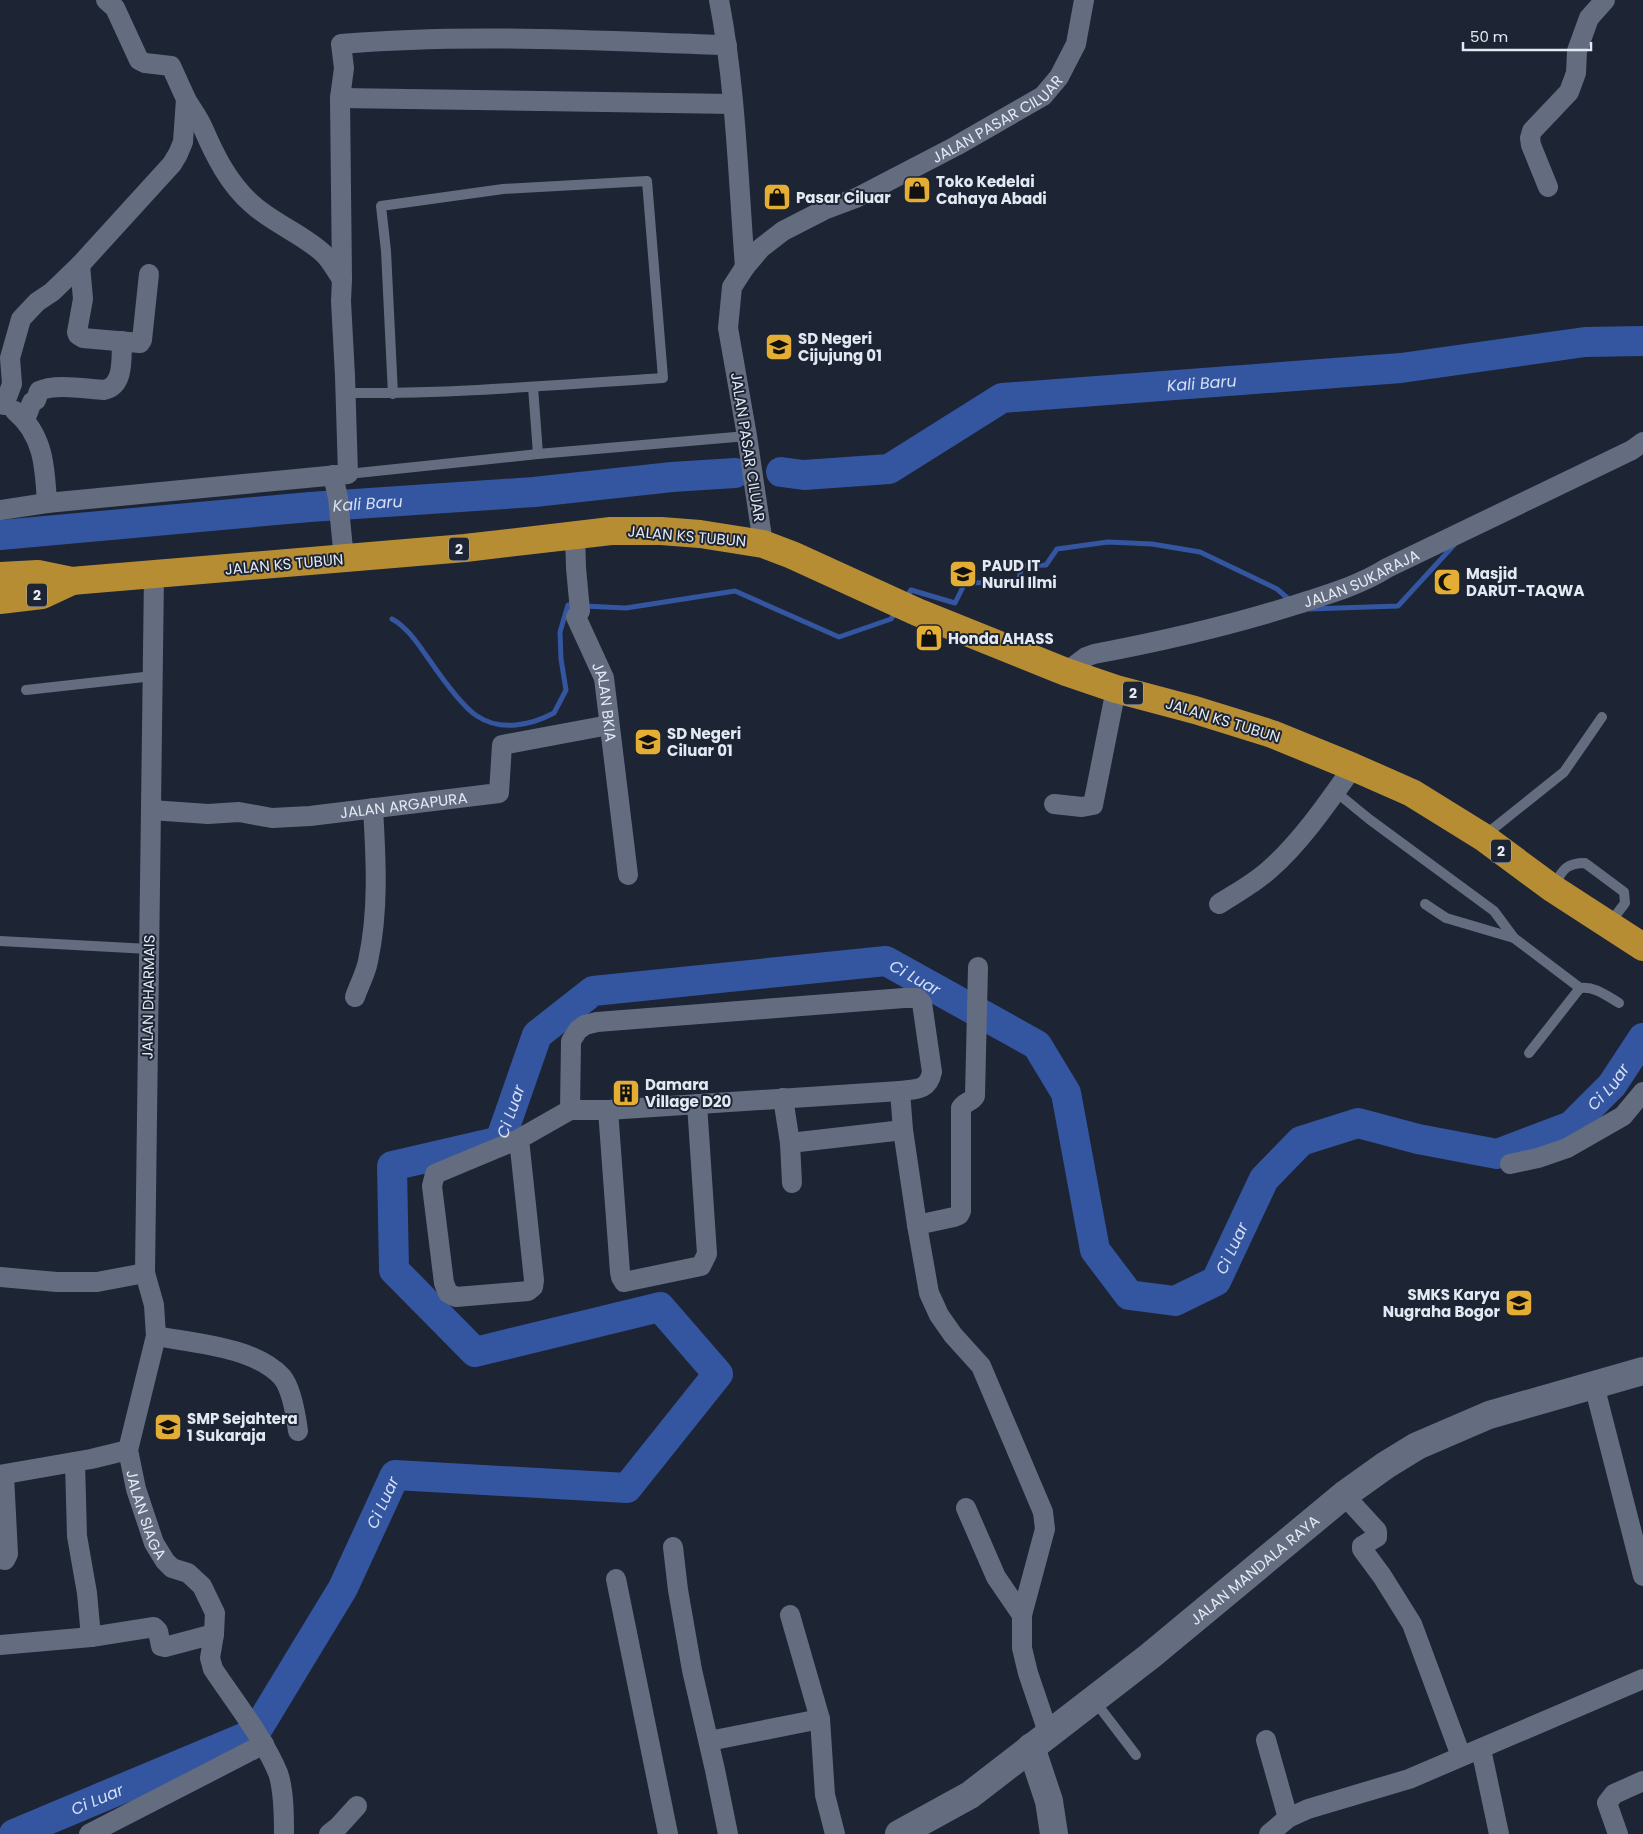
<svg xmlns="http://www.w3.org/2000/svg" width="1643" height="1834" viewBox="0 0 1643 1834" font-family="Poppins,sans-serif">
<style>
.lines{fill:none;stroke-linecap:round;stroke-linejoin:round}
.stream{stroke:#34559f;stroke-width:5}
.river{stroke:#34559f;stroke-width:30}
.lane{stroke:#646d80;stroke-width:10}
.street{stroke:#646d80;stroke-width:20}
.secondary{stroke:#646d80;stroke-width:28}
.highway{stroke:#b78d34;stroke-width:28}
.labels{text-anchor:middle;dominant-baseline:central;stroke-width:4;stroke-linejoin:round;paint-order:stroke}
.shield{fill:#1d2434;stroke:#a8aeba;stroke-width:1}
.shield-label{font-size:14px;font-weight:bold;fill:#e3e9f3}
.street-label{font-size:15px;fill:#e3e9f3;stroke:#1d2434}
.poi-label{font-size:15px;font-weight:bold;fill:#e3e9f3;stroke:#1d2434;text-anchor:start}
.water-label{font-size:16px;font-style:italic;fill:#d5e0f5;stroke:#1d2434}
</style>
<rect width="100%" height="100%" fill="#1d2434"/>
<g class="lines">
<!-- stream -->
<g class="stream">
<polyline points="905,599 911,590 955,603 965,583 1018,582 1022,566 1046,565 1057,549 1108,542 1152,544 1200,552 1277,589 1291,601"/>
<polyline points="584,606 626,608 735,591 839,637 891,619 896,612"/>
<polyline points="1309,609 1398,606 1454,545"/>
<path d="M392,619C407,627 418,644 428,658C439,674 461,706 477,716C501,732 531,725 554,713L566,690L561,659L560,632L568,605H576"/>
</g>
<!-- river -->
<g class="river">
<path id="s1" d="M781,472L804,475L889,469L1002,398L1401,368L1585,342L1643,341"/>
<path id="s2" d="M0,535L310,507L534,492L672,477L735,473"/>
<path id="s3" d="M14,1834L255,1733L343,1588L395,1475L627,1488L718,1374L660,1307L475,1352L394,1270L392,1166L500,1141L537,1035L593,991L886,961L1037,1045L1066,1093L1095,1250L1129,1295L1175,1301L1216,1281L1264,1179L1301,1141L1358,1123L1418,1139L1497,1154L1571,1126L1612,1085L1643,1038"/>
</g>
<!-- lane -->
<g class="lane">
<polyline points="533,387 538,454"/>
<path d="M344,393C451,394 557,385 663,378L647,181L503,189L381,206L386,251L393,394"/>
<polyline points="348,474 538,454 747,436"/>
<polyline points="26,690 153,676"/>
<polyline points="1336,792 1369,819 1494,911 1514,938 1580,988 1529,1053"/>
<polyline points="1484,836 1564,772 1602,717"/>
<path d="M1553,887C1562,872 1564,863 1585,863L1624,892L1625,903L1610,923"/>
<polyline points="1425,904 1446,918 1514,938"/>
<polyline points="0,941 149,949"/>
<path d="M1580,988C1595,986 1607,996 1619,1003"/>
<polyline points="1094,1700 1136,1755"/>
</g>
<!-- street -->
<g class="street">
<path d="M719,0C736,88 738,178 745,267"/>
<polyline points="340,98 733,104"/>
<path d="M186,99C191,108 199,118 203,128C215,156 229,184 252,204C274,224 303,234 324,254C331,261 336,271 342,279"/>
<polyline points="1548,187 1531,145 1530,138 1532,131 1569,92 1576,73 1577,51 1589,18 1605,0"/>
<polyline points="80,265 83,299 77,332 78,335 83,338 140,343 142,340 149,274"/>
<polyline points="4,405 12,384 10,358 21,319 37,302 52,292 80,265 172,164 178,154 183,142 186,99 171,66 145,63 139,60 115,8 106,0"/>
<path d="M15,411C44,435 45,468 47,503"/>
<path d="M25,420L32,402L36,400L39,391C55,383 86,389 104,390C125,386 121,357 122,341"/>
<polyline points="333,475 338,498 344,559"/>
<path d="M0,510L47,503L348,474L345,376L341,301L342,279L340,98L344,68L341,44C469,33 599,41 727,45"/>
<path id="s4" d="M575,534L576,568L580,611L576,617L604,678L628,875"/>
<path id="s5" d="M763,544L747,436L728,328L732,287L745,267L761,248L783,231L824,210L856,198L956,146L1043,96L1059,77L1076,44L1084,0"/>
<path id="s6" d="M154,574L145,1273L154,1305L156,1336L128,1450L136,1489L154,1543L165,1561L172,1568L188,1573L202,1586L215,1613L214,1634L210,1658L213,1669C235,1702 263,1737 278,1773C284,1790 284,1816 284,1834"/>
<path id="s7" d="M1066,672L1086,657L1094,654C1163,641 1232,625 1298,604C1329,594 1360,585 1387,568L1632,450L1643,442"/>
<polyline points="1054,804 1082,807 1093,805 1116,689"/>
<path id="s8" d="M151,810L208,814L239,812L272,818L310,816L499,793L502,745L609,725"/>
<path d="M1219,904C1236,893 1255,883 1270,869C1301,842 1329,801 1353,767"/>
<path d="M355,997C359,985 366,973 368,961C379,911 376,859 373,808"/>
<polyline points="783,1098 790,1143 903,1130"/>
<polyline points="570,1110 608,1110 900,1091"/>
<polyline points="608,1110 620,1272 621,1277 624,1282 701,1266 707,1254 697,1104"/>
<path d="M519,1139L534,1280L533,1287L528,1291L456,1297L448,1293L444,1283L432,1186L435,1174L519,1139L570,1110L571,1041L578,1030L585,1025L597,1022L904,998H917L922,1003L932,1072C928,1091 916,1089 900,1091L903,1130L917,1225L929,1293L939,1315L953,1335L981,1366L1043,1512L1045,1529L1022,1615V1648L1028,1673L1049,1735"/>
<polyline points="790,1143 792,1183"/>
<polyline points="1510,1164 1538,1158 1567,1148 1623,1116 1643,1092"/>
<path d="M917,1225L954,1217L959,1215L961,1211V1108C964,1102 972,1102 975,1096L978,967"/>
<polyline points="0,1277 57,1282 97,1282 145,1273"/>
<path d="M156,1336C194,1343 255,1347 282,1377C292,1389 296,1416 298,1431"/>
<polyline points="1594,1385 1643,1576"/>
<polyline points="75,1462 77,1536 87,1593 91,1637 154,1627 158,1631 161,1646 165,1647 214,1634"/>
<polyline points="0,1475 91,1459 128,1450"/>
<polyline points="1344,1495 1377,1531 1377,1537 1362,1546 1362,1549 1382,1576 1412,1624 1461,1756"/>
<polyline points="966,1508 996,1577 1022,1615"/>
<polyline points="673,1547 678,1590 692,1670 715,1770 728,1834"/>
<polyline points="0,1559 5,1560 8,1554 4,1475"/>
<polyline points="616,1579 668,1834"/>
<polyline points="790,1615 820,1719 825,1795 835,1834"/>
<polyline points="0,1645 91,1637"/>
<polyline points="1266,1740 1288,1818"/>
<polyline points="709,1741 820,1719"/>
<polyline points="1481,1749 1499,1834"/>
<polyline points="89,1834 264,1744"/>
<polyline points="329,1834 338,1827 357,1806"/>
<polyline points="1269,1834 1288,1818 1308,1809 1409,1779 1643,1679"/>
<polyline points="1618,1834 1607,1803 1614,1794 1643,1781"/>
</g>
<!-- secondary -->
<g class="secondary">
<polyline points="1031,1747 1049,1801 1054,1834"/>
<path id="s9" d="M899,1834L970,1795L1150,1656L1344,1495L1386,1465L1417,1446L1489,1415L1643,1371"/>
</g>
<!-- highway -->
<g class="highway">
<polyline points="0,576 38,574 72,581"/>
<polyline points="0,600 42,595 72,581 83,580 465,548 611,531 661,531 700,534 763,544 792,555 917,612 1066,672 1116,689 1195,710 1272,734 1353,767 1412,793 1483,837 1552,888 1643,947"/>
</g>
</g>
<!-- icons -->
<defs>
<g id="shop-square" transform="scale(1.4375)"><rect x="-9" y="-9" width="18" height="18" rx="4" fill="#e4ae35" stroke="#1d2434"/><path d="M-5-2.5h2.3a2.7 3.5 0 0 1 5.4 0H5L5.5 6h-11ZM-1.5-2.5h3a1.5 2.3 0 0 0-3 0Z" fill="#111"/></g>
<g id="school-square" transform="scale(1.4375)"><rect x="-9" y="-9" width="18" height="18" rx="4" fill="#e4ae35" stroke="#1d2434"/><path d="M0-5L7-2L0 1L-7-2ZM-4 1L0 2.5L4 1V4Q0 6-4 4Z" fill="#111"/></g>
<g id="mosque-square" transform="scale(1.4375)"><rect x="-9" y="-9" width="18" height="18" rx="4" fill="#e4ae35" stroke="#1d2434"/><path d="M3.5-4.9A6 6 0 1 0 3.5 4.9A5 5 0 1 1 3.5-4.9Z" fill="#111"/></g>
<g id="building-square" transform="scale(1.4375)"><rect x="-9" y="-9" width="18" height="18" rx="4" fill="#e4ae35" stroke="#1d2434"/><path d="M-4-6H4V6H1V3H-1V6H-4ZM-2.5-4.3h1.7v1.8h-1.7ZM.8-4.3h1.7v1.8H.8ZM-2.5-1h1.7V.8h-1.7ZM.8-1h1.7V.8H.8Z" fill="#111"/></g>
</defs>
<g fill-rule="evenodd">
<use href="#shop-square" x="917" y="190"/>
<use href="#shop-square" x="777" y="197"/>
<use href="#school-square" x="779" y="347"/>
<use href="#school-square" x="963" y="574"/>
<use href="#mosque-square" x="1447" y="582"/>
<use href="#shop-square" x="929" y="638"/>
<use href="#school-square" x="648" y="742"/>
<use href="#building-square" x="626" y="1093"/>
<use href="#school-square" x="1519" y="1303"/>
<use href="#school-square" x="168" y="1427"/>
</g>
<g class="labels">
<!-- shield labels -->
<g class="shield">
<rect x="449" y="537.5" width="20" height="23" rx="4"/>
<rect x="27" y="583.5" width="20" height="23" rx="4"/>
<rect x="1123" y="681.5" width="20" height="23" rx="4"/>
<rect x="1491" y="839.5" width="20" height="23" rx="4"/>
</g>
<g class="shield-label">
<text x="459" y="549">2</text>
<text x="37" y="595">2</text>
<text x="1133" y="693">2</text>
<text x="1501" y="851">2</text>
</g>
<!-- street labels -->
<g class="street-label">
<text stroke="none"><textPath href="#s5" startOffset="579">JALAN PASAR CILUAR</textPath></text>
<text transform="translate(748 447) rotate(81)">JALAN PASAR CILUAR</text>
<text transform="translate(687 536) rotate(5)">JALAN KS TUBUN</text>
<text transform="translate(284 564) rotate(-5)">JALAN KS TUBUN</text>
<text stroke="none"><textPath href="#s7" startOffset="312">JALAN SUKARAJA</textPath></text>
<text stroke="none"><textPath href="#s4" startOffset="175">JALAN BKIA</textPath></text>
<text transform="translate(1223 720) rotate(17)">JALAN KS TUBUN</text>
<text stroke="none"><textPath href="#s8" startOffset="254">JALAN ARGAPURA</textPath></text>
<text transform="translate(148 997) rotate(-89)">JALAN DHARMAIS</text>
<text stroke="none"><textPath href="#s6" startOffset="948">JALAN SIAGA</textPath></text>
<text stroke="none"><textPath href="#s9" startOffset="444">JALAN MANDALA RAYA</textPath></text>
</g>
<!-- poi labels -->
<g class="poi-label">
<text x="936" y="181">Toko Kedelai<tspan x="936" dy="17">Cahaya Abadi</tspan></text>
<text x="796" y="197">Pasar Ciluar</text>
<text x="798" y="338">SD Negeri<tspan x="798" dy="17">Cijujung 01</tspan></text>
<text x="982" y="565">PAUD IT<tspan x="982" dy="17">Nurul Ilmi</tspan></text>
<text x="1466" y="573">Masjid<tspan x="1466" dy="17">DARUT-TAQWA</tspan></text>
<text x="948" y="638">Honda AHASS</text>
<text x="667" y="733">SD Negeri<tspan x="667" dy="17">Ciluar 01</tspan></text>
<text x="645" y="1084">Damara<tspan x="645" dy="17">Village D20</tspan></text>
<text x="1500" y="1294" text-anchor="end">SMKS Karya<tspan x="1500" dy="17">Nugraha Bogor</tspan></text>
<text x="187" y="1418">SMP Sejahtera<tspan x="187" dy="17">1 Sukaraja</tspan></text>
</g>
<!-- water labels -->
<g class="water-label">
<text stroke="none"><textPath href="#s1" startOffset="442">Kali Baru</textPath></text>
<text stroke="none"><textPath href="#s2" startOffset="369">Kali Baru</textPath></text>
<text stroke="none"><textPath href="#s3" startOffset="2054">Ci Luar</textPath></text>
<text stroke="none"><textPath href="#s3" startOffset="3059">Ci Luar</textPath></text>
<text stroke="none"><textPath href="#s3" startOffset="1574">Ci Luar</textPath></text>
<text stroke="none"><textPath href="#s3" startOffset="2594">Ci Luar</textPath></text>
<text stroke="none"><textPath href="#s3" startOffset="525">Ci Luar</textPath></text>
<text stroke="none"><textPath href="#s3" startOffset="90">Ci Luar</textPath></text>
</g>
</g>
<!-- scale -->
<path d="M1463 42v8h128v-8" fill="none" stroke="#e3e9f3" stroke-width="2.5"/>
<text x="1470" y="42" font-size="15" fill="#e3e9f3" stroke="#1d2434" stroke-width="4" paint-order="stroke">50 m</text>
</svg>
